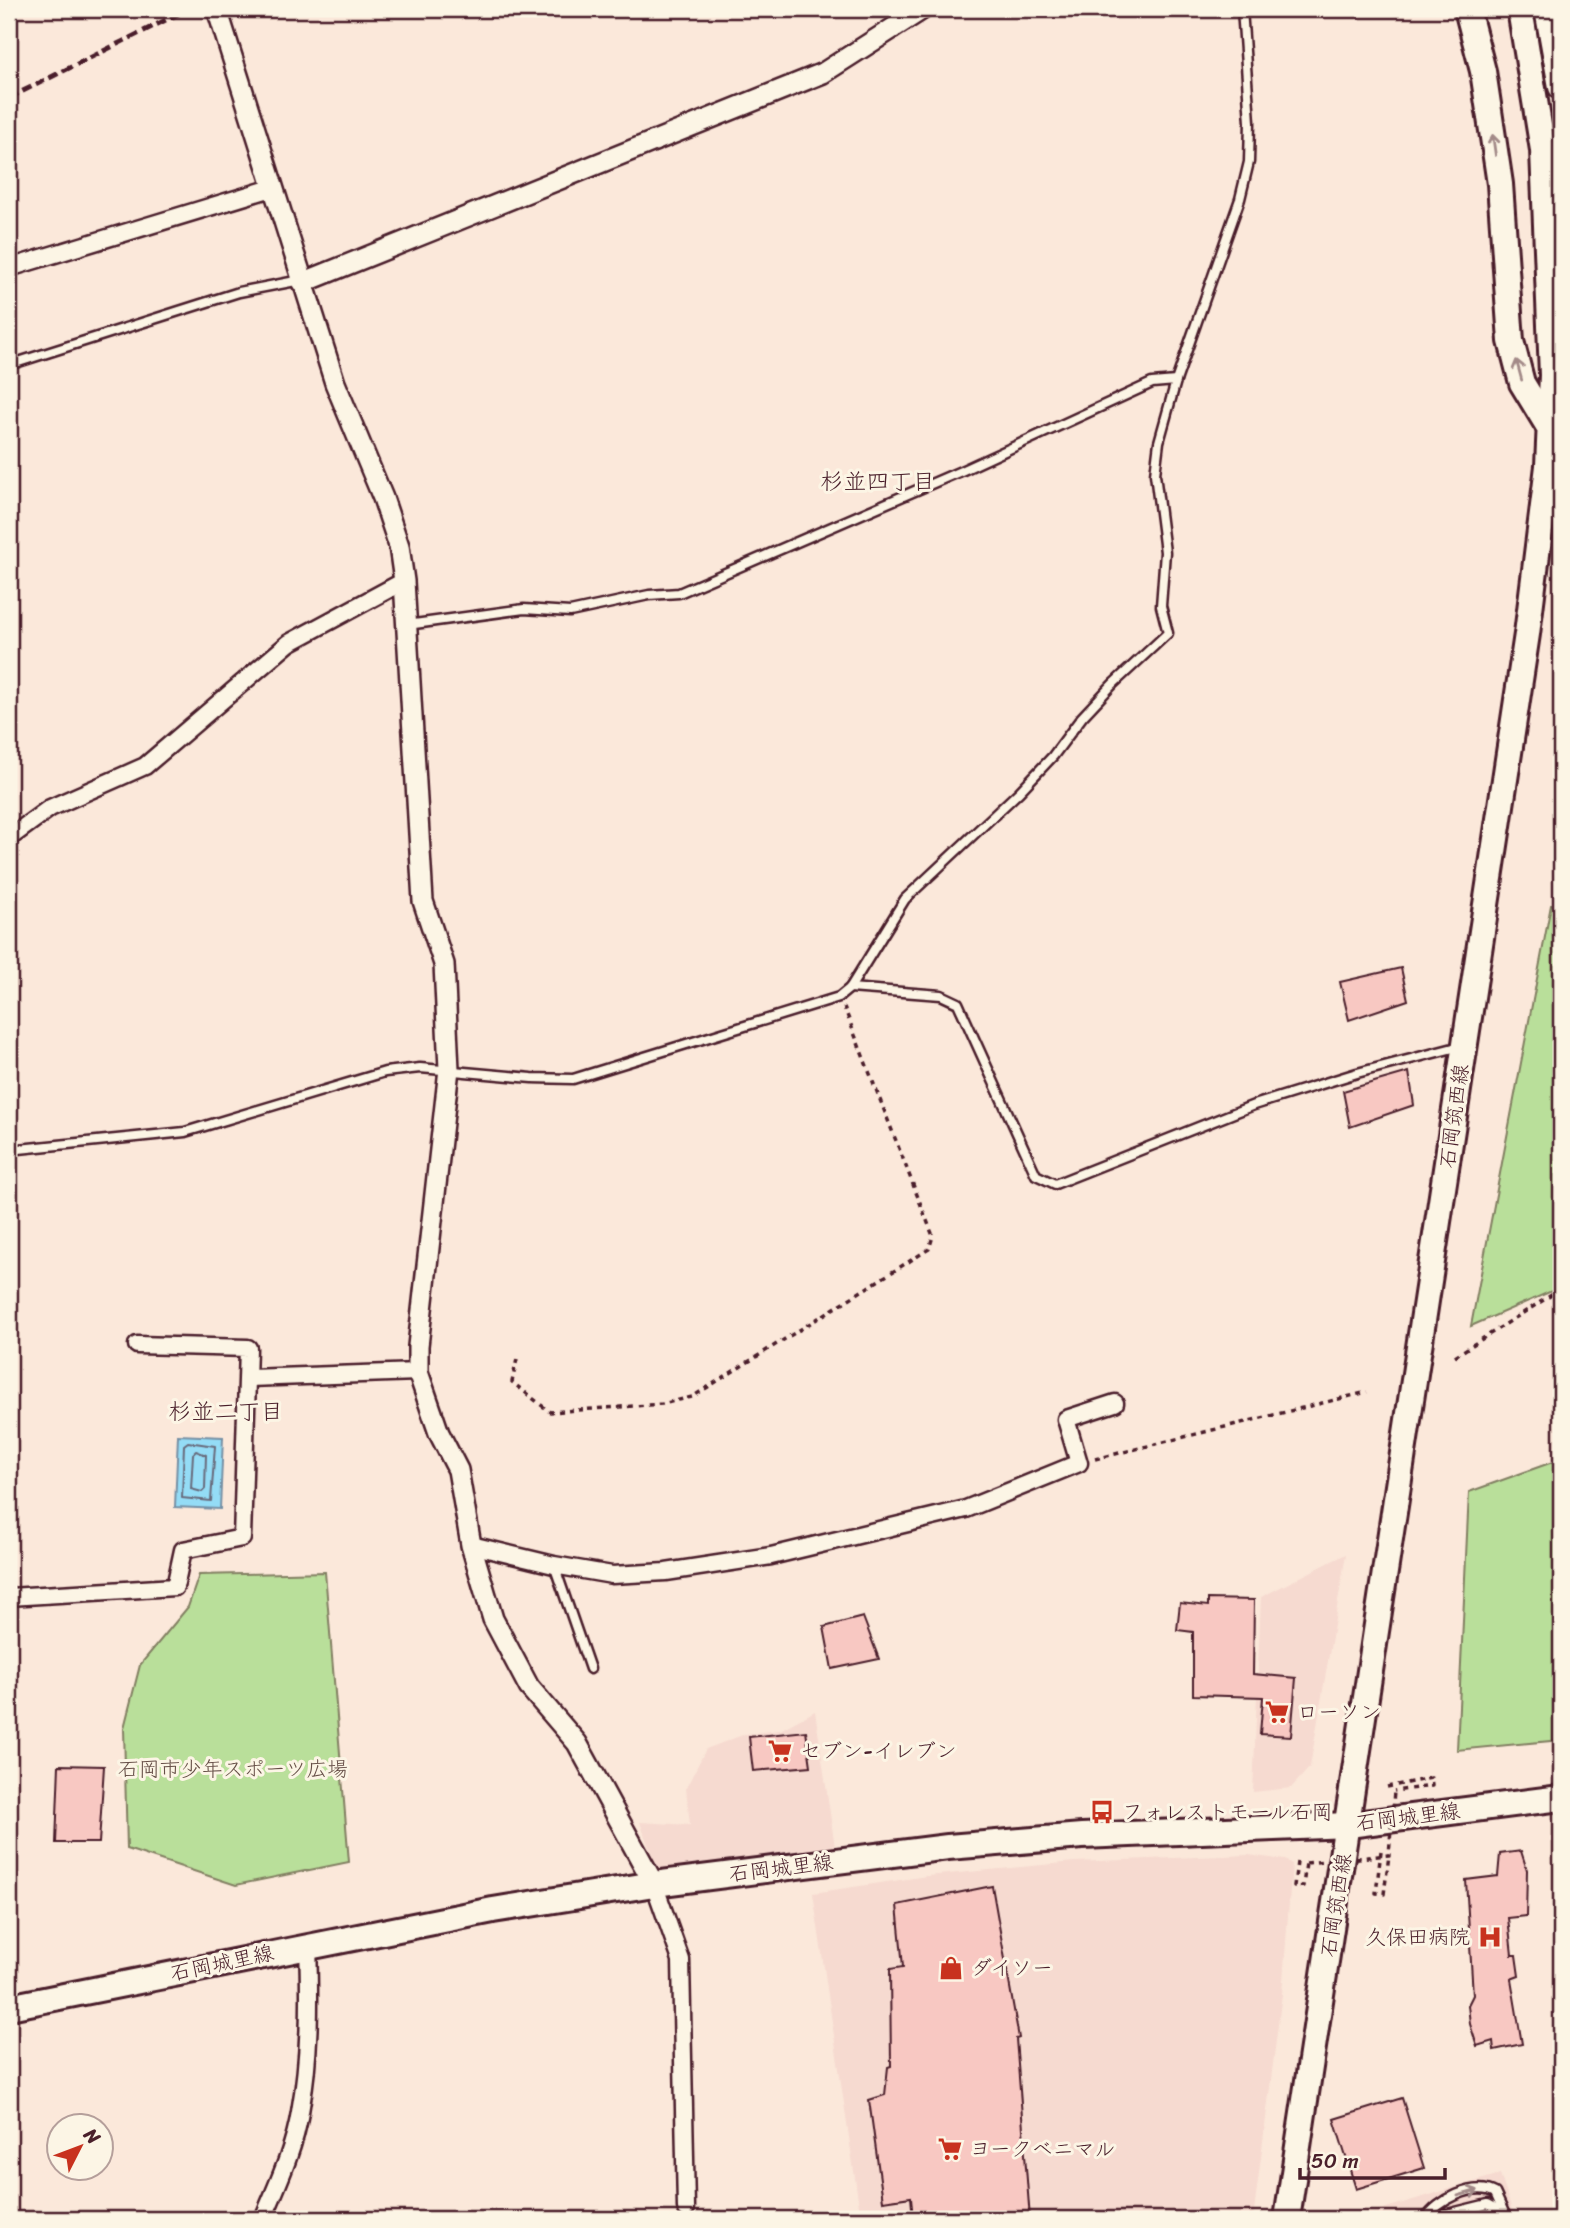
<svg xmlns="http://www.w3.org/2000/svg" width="1570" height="2228" viewBox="0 0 1570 2228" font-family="Sriracha,'Klee One',sans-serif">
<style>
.built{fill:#f6dad0}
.green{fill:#b9df9a;stroke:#827f62;stroke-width:2}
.water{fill:#94dcf6;stroke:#7690a5;stroke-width:2}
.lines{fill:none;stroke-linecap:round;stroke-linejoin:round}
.shore{stroke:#686b7c;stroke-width:2}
.building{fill:#f8c8c2;stroke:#4a1f2b;stroke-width:2}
.service-casing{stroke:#4a1f2b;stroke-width:13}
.minor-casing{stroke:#4a1f2b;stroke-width:21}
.tertiary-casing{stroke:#4a1f2b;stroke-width:24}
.primary-casing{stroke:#4a1f2b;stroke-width:30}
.path{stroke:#4a1f2b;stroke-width:3.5;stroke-dasharray:5 5;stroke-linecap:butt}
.service{stroke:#fcf5e5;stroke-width:8}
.minor{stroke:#fcf5e5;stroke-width:16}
.tertiary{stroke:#fcf5e5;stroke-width:19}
.primary{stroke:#fcf5e5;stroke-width:24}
.rail{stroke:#4a1f2b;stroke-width:5;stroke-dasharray:10 5;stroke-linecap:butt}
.path-bridge{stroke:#4a1f2b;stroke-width:3.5;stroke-dasharray:5 5;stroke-linecap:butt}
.oneway{stroke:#a38a88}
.labels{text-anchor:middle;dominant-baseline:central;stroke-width:6;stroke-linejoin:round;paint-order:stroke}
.street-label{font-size:21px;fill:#4a1f2b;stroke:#fcf5e5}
.poi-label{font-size:21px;fill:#4a1f2b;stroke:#fcf5e5;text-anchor:start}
.park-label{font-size:21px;fill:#664f47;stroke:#fcf5e5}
.neighbourhood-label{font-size:23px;fill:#4a1f2b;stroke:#fcf5e5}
</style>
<rect width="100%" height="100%" fill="#fbe8da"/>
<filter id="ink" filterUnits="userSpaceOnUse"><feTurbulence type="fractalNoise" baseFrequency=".0143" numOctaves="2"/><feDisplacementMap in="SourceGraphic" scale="14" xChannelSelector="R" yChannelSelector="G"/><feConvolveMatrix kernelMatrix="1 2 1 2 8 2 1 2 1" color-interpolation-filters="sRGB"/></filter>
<g filter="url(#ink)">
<!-- built -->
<g class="built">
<polygon points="1346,1554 1310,1767 1291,1788 1253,1792 1261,1597"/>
<polygon points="815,1711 836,1854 659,1877 640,1822 690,1825 686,1788 706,1749 745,1734 780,1730"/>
<polygon points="1248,1855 1285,1860 1292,1864 1282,1994 1253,2219 861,2219 813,1893 927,1876 1074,1862"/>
<polygon points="1500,2174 1515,2219 1349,2219"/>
</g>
<!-- green -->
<g class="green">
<polygon points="1551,905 1561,905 1561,1287 1471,1326"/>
<polygon points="1561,1459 1561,1740 1457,1750 1469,1492"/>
<polygon points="325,1572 349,1862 236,1885 127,1849 124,1728 140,1665 188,1607 199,1575"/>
</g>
<!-- water -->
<polygon class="water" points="178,1435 223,1437 220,1509 175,1507"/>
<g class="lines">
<!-- shore -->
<g class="shore">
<polygon points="188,1442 215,1446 211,1501 182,1498 184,1445"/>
<polygon points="196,1451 206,1455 205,1489 202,1492 191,1489 193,1454"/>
</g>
</g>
<!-- building -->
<g class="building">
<polygon points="1401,968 1408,1000 1349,1020 1340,982"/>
<polygon points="1409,1072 1414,1105 1350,1127 1343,1091"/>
<polygon points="1208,1599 1254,1600 1253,1674 1296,1678 1291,1736 1260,1734 1263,1697 1193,1695 1193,1632 1177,1630 1180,1603 1208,1606"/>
<polygon points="863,1617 879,1659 832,1669 824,1627"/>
<polygon points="806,1731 811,1766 753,1771 749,1737"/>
<polygon points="59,1765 104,1766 99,1843 56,1843"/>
<polygon points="1521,1851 1527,1870 1526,1916 1508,1918 1512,1955 1516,1955 1519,1976 1511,1979 1522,2044 1494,2050 1493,2041 1477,2046 1470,2024 1468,2005 1473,1995 1466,1880 1498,1876 1500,1854"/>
<polygon points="992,1886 1019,2038 1016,2039 1030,2219 913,2219 911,2197 883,2201 869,2100 885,2095 888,2067 891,2066 890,1969 903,1967 897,1905"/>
<polygon points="1402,2098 1424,2168 1356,2189 1334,2119"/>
</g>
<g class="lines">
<!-- service casing -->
<g class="service-casing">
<g id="service">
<polyline points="9,365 239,292 301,280"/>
<polyline points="407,625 524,609 570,612 649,595 679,593 961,471 1152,383 1176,381"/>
<polyline points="850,988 941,995 958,1003 1036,1175 1055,1184 1254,1105 1357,1073 1461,1046"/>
<polyline points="9,1150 185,1132 385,1072 420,1068 532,1078 573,1079 839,997 850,988 905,899 1019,792 1053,756 1082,717 1113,684 1168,633 1161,606 1165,552 1155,474 1159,442 1176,381 1240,199 1249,162 1250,122 1242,9"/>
<polyline points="554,1565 590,1669"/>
<path d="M1426,2219C1436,2201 1475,2181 1495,2193L1505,2215"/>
<polyline points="1427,2219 1488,2204 1504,2213"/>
</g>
</g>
<!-- minor casing -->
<g class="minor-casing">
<g id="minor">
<polyline points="9,268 272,188"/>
<polyline points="9,838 50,808 145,766 289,643 404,581"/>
<polyline points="249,1378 418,1372"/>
<polyline points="471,1545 554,1565 612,1575 666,1572 771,1556 966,1509 1079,1463 1066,1419 1115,1403"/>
<polyline points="9,1597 175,1587 183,1550 242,1538 248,1348 137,1345"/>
<polyline points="654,1884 681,1960 686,2208"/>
<path d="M263,2219C277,2185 294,2150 300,2112C310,2057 310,2002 308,1946"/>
</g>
</g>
<!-- tertiary casing -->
<g class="tertiary-casing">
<g id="tertiary">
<polyline points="217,9 335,383 383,498 399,546 404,581 423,901 444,964 449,1069 418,1346 418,1372 439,1433 458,1470 471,1545 493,1619 529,1687 577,1743 654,1884"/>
<polyline points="302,283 823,73 923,9"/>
</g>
</g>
<!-- primary casing -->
<g class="primary-casing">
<g id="primary">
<polyline points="1467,9 1483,71 1500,184 1511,341 1522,383 1550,429"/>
<polyline points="1547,9 1561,87"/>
<polyline points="9,2007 493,1910 654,1884 948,1847 1082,1836 1348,1825 1561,1798"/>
<polyline points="1287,2219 1527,634 1548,466 1552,375 1543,150 1520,9"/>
</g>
</g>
<!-- path -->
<g class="path">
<polyline points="1455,1356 1561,1289"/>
<polyline points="517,1359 512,1382 550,1412 662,1404 692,1397 929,1249 933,1236 844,1007"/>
<polyline points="1095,1459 1367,1392"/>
<polyline points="1387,1787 1431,1778 1432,1786 1394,1791"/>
<polyline points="1381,1851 1376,1893 1384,1894 1389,1855"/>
<polyline points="1297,1862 1294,1886 1303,1886 1306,1863"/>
</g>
<!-- service -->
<use href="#service" class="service"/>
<!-- minor -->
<use href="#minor" class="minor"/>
<!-- tertiary -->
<use href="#tertiary" class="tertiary"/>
<!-- primary -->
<use href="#primary" class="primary"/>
<!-- rail -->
<polyline class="rail" points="9,98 188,9"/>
<!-- path-bridge -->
<polyline class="path-bridge" points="1306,1863 1389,1855 1394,1791"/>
</g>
<!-- one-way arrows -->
<defs><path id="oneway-shaft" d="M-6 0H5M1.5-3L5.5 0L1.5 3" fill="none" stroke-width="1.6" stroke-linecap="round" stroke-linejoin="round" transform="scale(1.75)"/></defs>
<g class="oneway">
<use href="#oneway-shaft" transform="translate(1494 145) rotate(-98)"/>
<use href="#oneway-shaft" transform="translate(1519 370) rotate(-105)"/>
<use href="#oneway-shaft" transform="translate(1468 2193) rotate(-16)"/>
</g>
</g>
<!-- icons -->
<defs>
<g id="supermarket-bare" transform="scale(1.89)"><path d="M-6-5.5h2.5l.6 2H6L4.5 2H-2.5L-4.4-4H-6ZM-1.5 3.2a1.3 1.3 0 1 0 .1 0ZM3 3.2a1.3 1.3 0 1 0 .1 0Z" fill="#c8321e" stroke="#fcf5e5" stroke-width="2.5" paint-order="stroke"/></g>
<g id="bus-bare" transform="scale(1.89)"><path d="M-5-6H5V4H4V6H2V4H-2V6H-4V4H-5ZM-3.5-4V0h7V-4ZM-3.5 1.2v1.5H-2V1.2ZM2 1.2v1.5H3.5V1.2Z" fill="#c8321e" stroke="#fcf5e5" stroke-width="2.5" paint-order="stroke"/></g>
<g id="hospital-bare" transform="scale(1.89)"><path d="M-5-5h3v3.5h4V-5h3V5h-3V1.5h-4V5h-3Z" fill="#c8321e" stroke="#fcf5e5" stroke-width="2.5" paint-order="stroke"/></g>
<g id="shop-bare" transform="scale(1.89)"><path d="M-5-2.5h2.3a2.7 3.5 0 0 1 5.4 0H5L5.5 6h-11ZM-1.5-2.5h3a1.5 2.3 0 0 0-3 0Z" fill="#c8321e" stroke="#fcf5e5" stroke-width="2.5" paint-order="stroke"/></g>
</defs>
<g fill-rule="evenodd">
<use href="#supermarket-bare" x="1277" y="1712"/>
<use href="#supermarket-bare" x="780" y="1751"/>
<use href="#bus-bare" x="1102" y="1812"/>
<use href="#hospital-bare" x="1490" y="1937"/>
<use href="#shop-bare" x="951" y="1968"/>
<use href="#supermarket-bare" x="950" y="2149"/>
</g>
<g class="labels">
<!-- street labels -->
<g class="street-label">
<text transform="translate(1454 1116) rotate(-82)">石岡筑西線</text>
<text transform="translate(1408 1817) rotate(-7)">石岡城里線</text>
<text transform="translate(781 1868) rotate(-7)">石岡城里線</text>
<text transform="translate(1336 1905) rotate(-81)">石岡筑西線</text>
<text transform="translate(222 1963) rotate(-12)">石岡城里線</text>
</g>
<!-- poi labels -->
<g class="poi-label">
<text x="1297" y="1712">ローソン</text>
<text x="800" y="1751">セブン-イレブン</text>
<text x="1122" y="1812">フォレストモール石岡</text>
<text x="1470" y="1937" text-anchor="end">久保田病院</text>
<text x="971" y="1968">ダイソー</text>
<text x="970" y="2149">ヨークベニマル</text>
</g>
<!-- park labels -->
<g class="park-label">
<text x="233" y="1769">石岡市少年スポーツ広場</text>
</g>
<!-- neighbourhood labels -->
<g class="neighbourhood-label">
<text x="878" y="481">杉並四丁目</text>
<text x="226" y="1411">杉並二丁目</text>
</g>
</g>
<!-- margin -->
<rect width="1570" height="2228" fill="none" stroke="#fcf5e5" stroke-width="35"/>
<rect x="18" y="18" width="1535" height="2193" fill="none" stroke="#4a1f2b" stroke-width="2.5" filter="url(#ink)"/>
<!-- north arrow -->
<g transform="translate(80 2147) rotate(48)"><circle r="33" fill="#fcf5e5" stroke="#b59f9b" stroke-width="2"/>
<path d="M0-5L12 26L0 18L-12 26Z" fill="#c8321e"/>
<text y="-10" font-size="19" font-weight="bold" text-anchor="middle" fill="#4a1f2b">N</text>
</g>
<!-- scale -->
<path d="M1300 2168v10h145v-10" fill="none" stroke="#4a1f2b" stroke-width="3.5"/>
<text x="1311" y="2168" font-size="21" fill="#4a1f2b" stroke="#fcf5e5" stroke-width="5" paint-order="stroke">50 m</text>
</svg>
